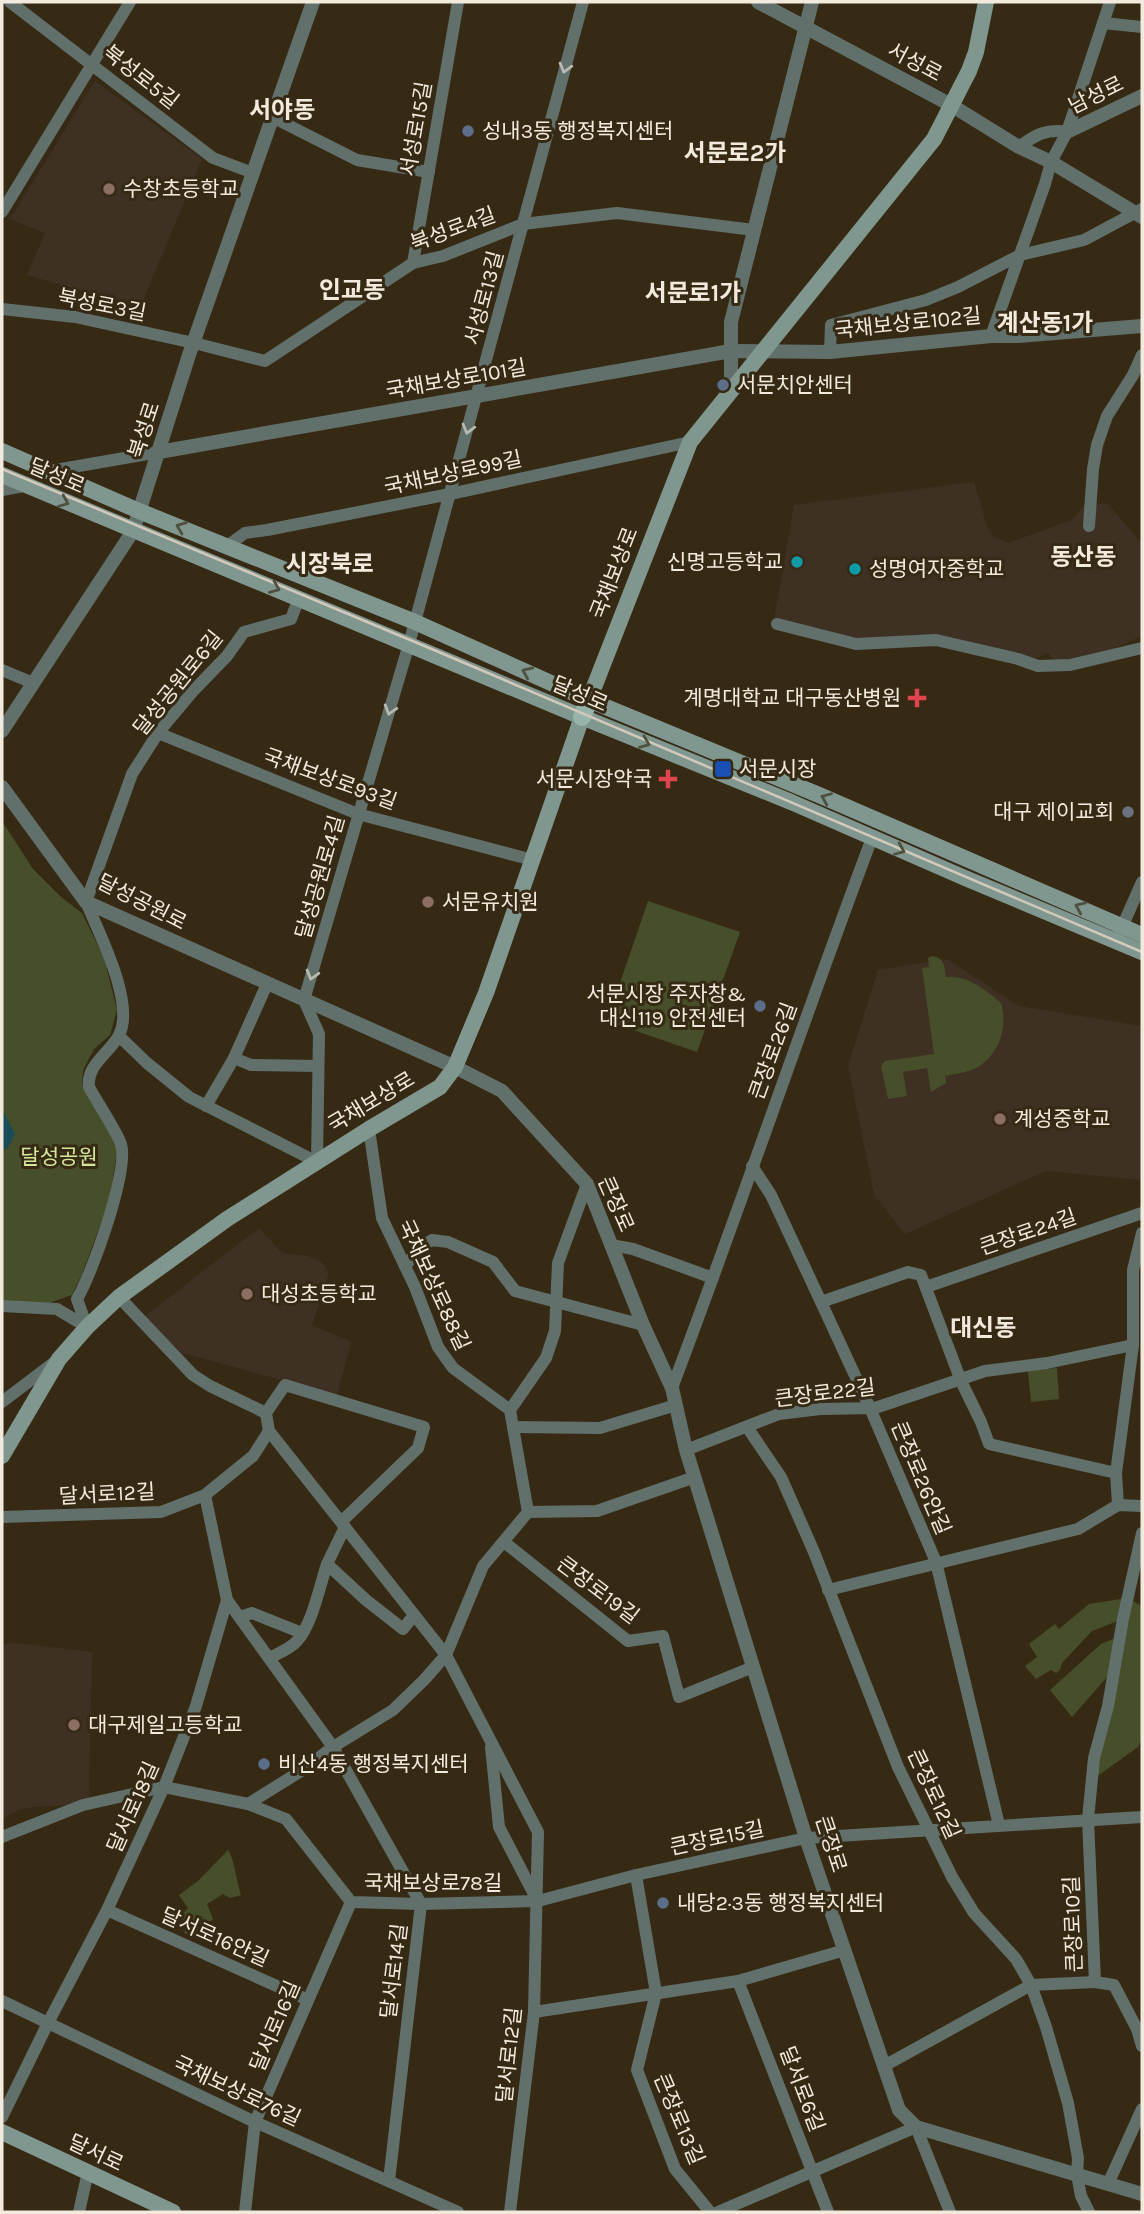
<svg xmlns="http://www.w3.org/2000/svg" width="1144" height="2214" viewBox="0 0 1144 2214" font-family="Karla,'Noto Sans KR',sans-serif">
<style>
.education{fill:#3e3123}
.green{fill:#464f29}
.water{fill:#184c58}
.lines{fill:none;stroke-linecap:round;stroke-linejoin:round}
.minor{stroke:#62706c;stroke-width:12}
.tertiary{stroke:#62706c;stroke-width:14}
.secondary{stroke:#809790;stroke-width:16}
.primary{stroke:#97b4ac;stroke-width:18}
.rail{stroke:#d2c9bb;stroke-width:2.5}
.oneway{stroke:#b8b9b0}
.oneway2{stroke:#50503f}
.service-dot{fill:#5c6f8a;stroke:#362a14;stroke-width:2.5}
.education-dot{fill:#8d6e63;stroke:#362a14;stroke-width:2.5}
.culture-dot{fill:#0f9aa8;stroke:#362a14;stroke-width:2.5}
.health-dot{fill:#e0444e;stroke:#362a14;stroke-width:2.5}
.transit-dot{fill:#1a4fb4;stroke:#362a14;stroke-width:2.5}
.worship-dot{fill:#6b7280;stroke:#362a14;stroke-width:2.5}
.labels{text-anchor:middle;dominant-baseline:central;stroke-width:6;stroke-linejoin:round;paint-order:stroke}
.street-label{font-size:21px;fill:#f2eadd;stroke:#362a14}
.poi-label{font-size:21px;fill:#f2eadd;stroke:#362a14;text-anchor:start}
.park-label{font-size:21px;fill:#d3e79a;stroke:#362a14}
.quarter-label{font-size:24px;font-weight:bold;fill:#f2eadd;stroke:#362a14}
</style>
<rect width="100%" height="100%" fill="#362a14"/>
<!-- education -->
<g class="education">
<polygon points="95,81 202,159 140,308 27,275 45,233 10,219"/>
<polygon points="974,482 987,526 994,537 1008,543 1072,520 1084,505 1107,503 1142,543 1142,636 1103,653 1058,664 1048,653 1032,660 939,638 856,640 774,620 794,505"/>
<polygon points="947,959 1019,1006 1142,1026 1142,1180 1046,1171 905,1234 874,1195 848,1066 878,970"/>
<polygon points="259,1228 282,1253 308,1256 322,1262 329,1273 312,1325 351,1342 337,1395 182,1353 162,1335 145,1316"/>
<polygon points="16,1643 92,1652 89,1804 33,1807 19,1810 2,1819 2,1644"/>
</g>
<!-- green -->
<g class="green">
<polygon points="2,821 33,869 61,897 82,913 104,958 117,1010 110,1035 94,1049 83,1070 82,1084 107,1126 117,1149 110,1199 82,1274 72,1295 49,1303 2,1301"/>
<polygon points="648,901 740,932 697,1052 607,1021"/>
<path d="M932,956C945,958 944,966 946,977C966,974 986,990 1001,1003C1008,1026 1000,1053 978,1067C969,1072 955,1074 945,1076L946,1083L931,1092L927,1068L903,1072L907,1096L888,1099L881,1066L885,1061L934,1054L922,968L929,967L928,958Z"/>
<polygon points="1057,1368 1059,1399 1031,1402 1028,1371"/>
<polygon points="1127,1598 1142,1606 1142,1739 1138,1747 1092,1780 1115,1668 1072,1717 1050,1690 1101,1644 1120,1636 1123,1619 1092,1631 1062,1663 1060,1670 1056,1673 1051,1670 1036,1679 1025,1666 1037,1657 1029,1644 1055,1624 1059,1629 1089,1604"/>
<path d="M228,1850C234,1858 237,1883 241,1895L230,1898L223,1894L207,1904L213,1919L202,1929L208,1936L206,1941L184,1933L187,1925L179,1917L188,1908L179,1895L198,1881Z"/>
</g>
<!-- water -->
<polygon class="water" points="2,1109 15,1134 7,1149 2,1149"/>
<g class="lines">
<!-- minor -->
<g class="minor">
<polyline points="10,2 213,158 253,173"/>
<polyline points="1103,23 1142,27"/>
<polyline points="272,117 357,160 429,172"/>
<path d="M1019,147C1035,135 1047,128 1067,132"/>
<polyline points="2,212 130,2"/>
<polyline points="413,263 458,2"/>
<polyline points="2,309 75,317 194,343 265,361 413,263 443,256 523,224 617,213 754,230"/>
<polyline points="991,336 1045,184 1051,162 1067,132 1110,2"/>
<polyline points="830,352 831,325 926,300 958,287 1020,255 1084,240 1142,209"/>
<polyline points="50,471 159,452"/>
<polyline points="1089,526 1093,469 1097,445 1107,416 1133,375 1142,355"/>
<polyline points="227,546 245,533 267,530 450,494 690,442"/>
<polyline points="777,624 856,644 936,640 1018,659 1038,666 1070,665 1142,648"/>
<polyline points="2,670 33,683"/>
<polyline points="158,733 358,814 533,860"/>
<polyline points="1119,934 1142,882"/>
<polyline points="119,1036 147,1063 189,1097 317,1162 319,1034 304,1000 409,644 583,2"/>
<polyline points="234,1058 251,1065 318,1066"/>
<polyline points="206,1106 234,1058 267,984"/>
<polyline points="752,1166 771,1195 821,1302 870,1408 936,1562 999,1825"/>
<polyline points="611,1245 633,1249 713,1278"/>
<polyline points="405,1266 421,1247 432,1240 448,1242 493,1262 515,1291 643,1325"/>
<polyline points="926,1287 1142,1213"/>
<polyline points="119,1297 193,1375 210,1386 266,1413"/>
<polyline points="821,1302 908,1272 921,1275 961,1381 981,1422 989,1444 1116,1473"/>
<polyline points="2,1306 57,1309 87,1327"/>
<path d="M87,1327L77,1299C92,1274 129,1171 121,1144C116,1130 97,1102 89,1087C86,1066 108,1054 118,1037C137,1006 99,933 86,902L132,774L158,733L194,690L227,656L244,632L291,619L299,598"/>
<path d="M672,1388C741,1206 803,1021 872,838"/>
<polyline points="2,1402 56,1361"/>
<polyline points="510,1410 546,1358 555,1331 558,1263 587,1184"/>
<polyline points="513,1427 600,1428 676,1405"/>
<polyline points="747,1427 781,1477 814,1552 898,1767 952,1877 974,1913 1016,1959 1031,1985 1046,2027 1068,2103 1078,2158 1077,2175 1081,2196 1089,2212"/>
<polyline points="686,1450 779,1414 820,1409 875,1408 985,1371 1047,1363 1133,1345"/>
<polyline points="1118,1505 1116,1473 1133,1345 1133,1270 1142,1233"/>
<polyline points="528,1512 597,1511 695,1477"/>
<polyline points="2,1517 161,1512 205,1495 253,1456 269,1431"/>
<polyline points="341,1522 418,1448 424,1427 285,1385 266,1413 269,1431 446,1655 538,1832 534,2012 510,2212"/>
<polyline points="345,1527 327,1564 366,1600 403,1629 414,1615"/>
<polyline points="504,1542 628,1641 663,1636 679,1697 753,1667"/>
<polyline points="828,1590 1078,1529 1118,1505 1142,1506"/>
<polyline points="227,1600 333,1747 421,1904 389,2181"/>
<polyline points="240,1617 252,1613 302,1633"/>
<path d="M269,1658C279,1653 290,1649 297,1641C312,1625 320,1585 327,1564"/>
<polyline points="491,1747 499,1827 536,1898"/>
<polyline points="248,1804 301,1771 333,1747 393,1710 424,1680 446,1655 483,1566 528,1512 510,1410 453,1368 438,1347 415,1287 382,1218 369,1129"/>
<polyline points="2,1837 83,1805 164,1787 248,1804 286,1819 351,1902 421,1904 538,1901 636,1875 806,1838 1142,1817"/>
<polyline points="636,1875 656,1993 637,2070 675,2169 710,2212"/>
<polyline points="107,1910 308,2000"/>
<polyline points="738,1981 828,2212"/>
<polyline points="1095,1982 1088,1819 1094,1758 1108,1706 1123,1619 1142,1533"/>
<polyline points="2,2001 255,2122 458,2212"/>
<polyline points="534,2012 738,1981 845,1950"/>
<polyline points="884,2066 1031,1985 1095,1982 1114,1985 1137,2029 1142,2046"/>
<polyline points="2,2117 48,2023 107,1910 164,1787 196,1706 227,1600 205,1495"/>
<polyline points="1108,2184 1142,2109"/>
<polyline points="79,2212 88,2172"/>
<polyline points="245,2212 255,2122 351,1902"/>
<polyline points="718,2212 916,2127 950,2212"/>
</g>
<!-- tertiary -->
<g class="tertiary">
<polyline points="758,2 951,105 1019,147 1051,162 1142,217"/>
<polyline points="1067,132 1142,96"/>
<polyline points="731,388 731,322 812,2"/>
<polyline points="159,452 731,351 830,352 991,336 1018,336 1142,326"/>
<polyline points="2,489 24,485"/>
<polyline points="2,731 133,531 189,355 313,2"/>
<polyline points="2,787 86,902 455,1067 502,1091 587,1184 643,1325 672,1388 686,1450 806,1838 899,2110 916,2127 1142,2194"/>
</g>
<!-- secondary -->
<g class="secondary">
<polyline points="2,451 139,511 415,622 589,700 819,795 1142,935"/>
<polyline points="2,475 582,717 791,802 965,878 1142,952"/>
<polyline points="589,700 690,442 934,139 969,71 976,52 986,2"/>
<polyline points="2,1456 59,1359 87,1327 119,1297 227,1219 369,1129 440,1087 455,1067 486,993 582,717"/>
<polyline points="2,2132 173,2212"/>
</g>
<!-- primary -->
<polyline class="primary" points="582,717 589,700"/>
<!-- rail -->
<polyline class="rail" points="2,469 434,650 1142,952"/>
</g>
<!-- one-way arrows -->
<defs><path id="oneway-chevron" d="M-2-3.5L2.5 0L-2 3.5" fill="none" stroke-width="1.6" stroke-linecap="round" stroke-linejoin="round" transform="scale(1.75)"/></defs>
<g class="oneway">
<use href="#oneway-chevron" transform="translate(565 68) rotate(105)"/>
<use href="#oneway-chevron" transform="translate(468 429) rotate(105)"/>
<use href="#oneway-chevron" transform="translate(390 710) rotate(107)"/>
<use href="#oneway-chevron" transform="translate(312 975) rotate(106)"/>
</g>
<g class="oneway2">
<use href="#oneway-chevron" transform="translate(64 502) rotate(23)"/>
<use href="#oneway-chevron" transform="translate(181 527) rotate(-158)"/>
<use href="#oneway-chevron" transform="translate(275 588) rotate(22)"/>
<use href="#oneway-chevron" transform="translate(527 672) rotate(-156)"/>
<use href="#oneway-chevron" transform="translate(645 743) rotate(22)"/>
<use href="#oneway-chevron" transform="translate(826 798) rotate(-157)"/>
<use href="#oneway-chevron" transform="translate(900 850) rotate(23)"/>
<use href="#oneway-chevron" transform="translate(1080 907) rotate(-156)"/>
</g>
<!-- markers -->
<g class="service-dot">
<circle cx="468" cy="131" r="7"/>
<circle cx="723" cy="385" r="7"/>
<circle cx="760" cy="1006" r="7"/>
<circle cx="264" cy="1764" r="7"/>
<circle cx="663" cy="1903" r="7"/>
</g>
<g class="education-dot">
<circle cx="109" cy="189" r="7"/>
<circle cx="428" cy="902" r="7"/>
<circle cx="1000" cy="1119" r="7"/>
<circle cx="247" cy="1294" r="7"/>
<circle cx="74" cy="1725" r="7"/>
</g>
<g class="culture-dot">
<circle cx="797" cy="562" r="7"/>
<circle cx="855" cy="569" r="7"/>
</g>
<g class="health-dot">
<path d="M913.5 687.5h7v7h7v7h-7v7h-7v-7h-7v-7h7z"/>
<path d="M664.5 768.5h7v7h7v7h-7v7h-7v-7h-7v-7h7z"/>
</g>
<rect class="transit-dot" x="714" y="760" width="18" height="18" rx="3.5"/>
<circle class="worship-dot" cx="1128" cy="812" r="7"/>
<g class="labels">
<!-- street labels -->
<g class="street-label">
<text transform="translate(915 62) rotate(28)">서성로</text>
<text transform="translate(141 77) rotate(38)">북성로5길</text>
<text transform="translate(1096 95) rotate(-26)">남성로</text>
<text transform="translate(416 129) rotate(-80)">서성로15길</text>
<text transform="translate(453 229) rotate(-20)">북성로4길</text>
<text transform="translate(484 298) rotate(-75)">서성로13길</text>
<text transform="translate(102 305) rotate(11)">북성로3길</text>
<text transform="translate(908 323) rotate(-6)">국채보상로102길</text>
<text transform="translate(456 379) rotate(-10)">국채보상로101길</text>
<text transform="translate(144 430) rotate(-72)">북성로</text>
<text transform="translate(453 473) rotate(-12)">국채보상로99길</text>
<text transform="translate(57 476) rotate(23)">달성로</text>
<text transform="translate(614 573) rotate(-69)">국채보상로</text>
<text transform="translate(178 683) rotate(-51)">달성공원로6길</text>
<text transform="translate(580 694) rotate(23)">달성로</text>
<text transform="translate(330 779) rotate(20)">국채보상로93길</text>
<text transform="translate(320 877) rotate(-74)">달성공원로4길</text>
<text transform="translate(142 902) rotate(27)">달성공원로</text>
<text transform="translate(773 1051) rotate(-70)">큰장로26길</text>
<text transform="translate(371 1102) rotate(-31)">국채보상로</text>
<text transform="translate(616 1204) rotate(66)">큰장로</text>
<text transform="translate(1028 1232) rotate(-19)">큰장로24길</text>
<text transform="translate(434 1285) rotate(65)">국채보상로88길</text>
<text transform="translate(825 1393) rotate(-7)">큰장로22길</text>
<text transform="translate(921 1478) rotate(67)">큰장로26안길</text>
<text transform="translate(107 1494) rotate(-3)">달서로12길</text>
<text transform="translate(598 1590) rotate(37)">큰장로19길</text>
<text transform="translate(934 1794) rotate(65)">큰장로12길</text>
<text transform="translate(133 1807) rotate(-66)">달서로18길</text>
<text transform="translate(717 1838) rotate(-12)">큰장로15길</text>
<text transform="translate(831 1844) rotate(72)">큰장로</text>
<text x="433" y="1883">국채보상로78길</text>
<text transform="translate(1073 1924) rotate(-92)">큰장로10길</text>
<text transform="translate(215 1937) rotate(24)">달서로16안길</text>
<text transform="translate(394 1971) rotate(-83)">달서로14길</text>
<text transform="translate(275 2026) rotate(-67)">달서로16길</text>
<text transform="translate(509 2055) rotate(-84)">달서로12길</text>
<text transform="translate(802 2089) rotate(69)">달서로6길</text>
<text transform="translate(237 2091) rotate(25)">국채보상로76길</text>
<text transform="translate(679 2119) rotate(67)">큰장로13길</text>
<text transform="translate(96 2153) rotate(25)">달서로</text>
</g>
<!-- poi labels -->
<g class="poi-label">
<text x="482" y="131">성내3동 행정복지센터</text>
<text x="123" y="189">수창초등학교</text>
<text x="737" y="385">서문치안센터</text>
<text x="783" y="562" text-anchor="end">신명고등학교</text>
<text x="869" y="569">성명여자중학교</text>
<text x="901" y="698" text-anchor="end">계명대학교 대구동산병원</text>
<text x="739" y="769">서문시장</text>
<text x="652" y="779" text-anchor="end">서문시장약국</text>
<text x="1114" y="812" text-anchor="end">대구 제이교회</text>
<text x="442" y="902">서문유치원</text>
<text x="746" y="994" text-anchor="end">서문시장 주자창&amp;<tspan x="746" dy="24">대신119 안전센터</tspan></text>
<text x="1014" y="1119">계성중학교</text>
<text x="261" y="1294">대성초등학교</text>
<text x="88" y="1725">대구제일고등학교</text>
<text x="278" y="1764">비산4동 행정복지센터</text>
<text x="677" y="1903">내당2·3동 행정복지센터</text>
</g>
<!-- park labels -->
<g class="park-label">
<text x="59" y="1157">달성공원</text>
</g>
<!-- quarter labels -->
<g class="quarter-label">
<text x="282" y="110">서야동</text>
<text x="735" y="153">서문로2가</text>
<text x="352" y="290">인교동</text>
<text x="693" y="293">서문로1가</text>
<text x="1045" y="323">계산동1가</text>
<text x="1083" y="557">동산동</text>
<text x="330" y="564">시장북로</text>
<text x="983" y="1328">대신동</text>
</g>
</g>
<!-- border -->
<rect width="1144" height="2214" fill="none" stroke="#f2eadd" stroke-width="7"/>
</svg>
